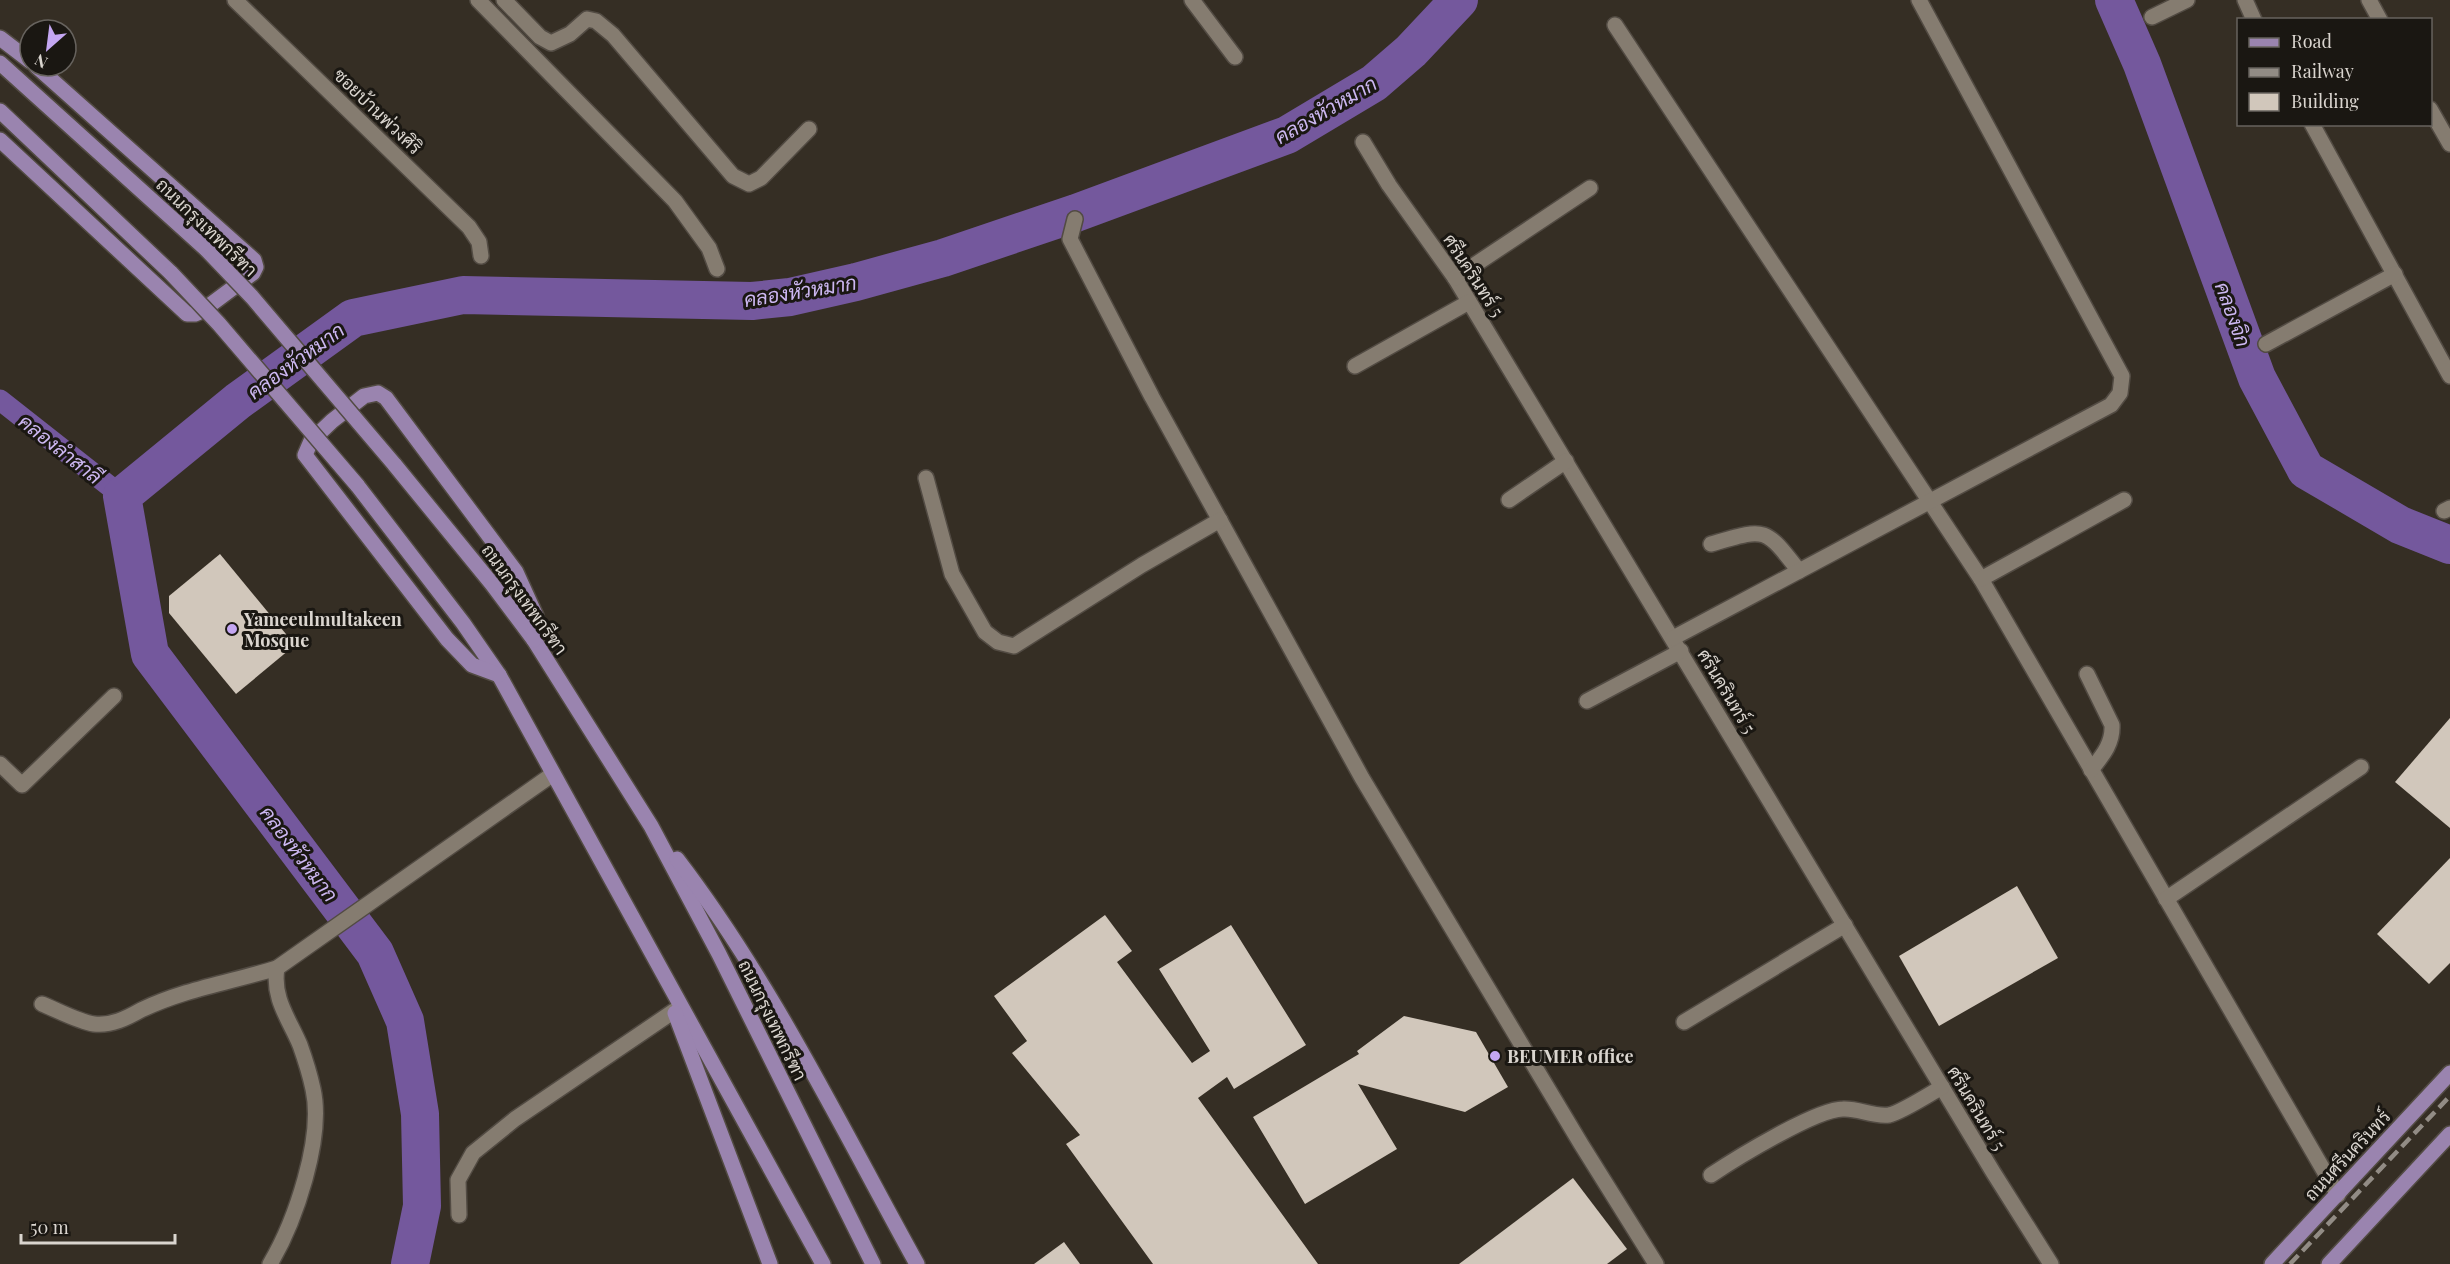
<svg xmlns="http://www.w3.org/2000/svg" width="2450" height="1264" viewBox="0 0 2450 1264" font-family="'Playfair Display',Sarabun,serif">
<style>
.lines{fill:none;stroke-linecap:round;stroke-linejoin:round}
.canal{stroke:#74589d;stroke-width:21}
.river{stroke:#74589d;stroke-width:38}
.building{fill:#d1c7bb}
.minor-casing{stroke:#524b43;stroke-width:18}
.primary-casing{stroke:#524b43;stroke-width:18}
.minor{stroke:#857c70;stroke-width:15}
.primary{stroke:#9a84af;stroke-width:15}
.rail{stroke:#928c85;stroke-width:4.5;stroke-dasharray:12 6;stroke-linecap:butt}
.primary-bridge-casing{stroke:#524b43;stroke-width:18;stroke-linecap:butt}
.primary-bridge{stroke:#9a84af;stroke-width:15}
.poi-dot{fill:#c4a7f2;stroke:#1a1712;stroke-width:2}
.labels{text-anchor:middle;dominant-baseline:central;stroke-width:6;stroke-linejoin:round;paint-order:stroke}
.street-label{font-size:18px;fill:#dad5cf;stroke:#1a1712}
.poi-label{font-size:18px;font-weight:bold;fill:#dad5cf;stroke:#1a1712;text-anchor:start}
.water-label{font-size:20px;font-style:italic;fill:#ccb7f1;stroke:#1a1712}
</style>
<rect width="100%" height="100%" fill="#352e24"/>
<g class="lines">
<!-- canal -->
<polyline class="canal" points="0,400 122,496"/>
<!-- river -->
<g class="river">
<polyline points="2114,0 2142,64 2257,378 2306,470 2400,525 2450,545"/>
<polyline points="410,1264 422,1206 420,1114 405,1021 375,953 150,654 122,496 238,401 353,318 463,295 752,301 790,297 856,282 943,258 1076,213 1287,135 1374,83 1411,51 1459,0"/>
</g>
</g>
<!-- building -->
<g class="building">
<polygon points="220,554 295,645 236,694 169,613 169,596"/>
<polygon points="2450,718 2450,828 2395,782"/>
<polygon points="2450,858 2450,963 2429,984 2377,934"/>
<polygon points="2017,886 2058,958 1939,1026 1899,956"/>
<polygon points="1105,915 1132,951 1117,962 1192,1063 1210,1051 1159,969 1231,925 1306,1045 1234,1089 1227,1077 1198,1098 1318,1264 1153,1264 1066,1144 1080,1135 1012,1053 1027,1041 994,996"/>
<polygon points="1404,1016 1476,1032 1508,1087 1465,1112 1358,1084 1397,1149 1305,1204 1253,1117 1359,1054 1357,1051"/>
<polygon points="1573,1178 1627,1249 1607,1264 1459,1264"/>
<polygon points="1064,1242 1080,1264 1034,1264"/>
</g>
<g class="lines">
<!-- minor casing -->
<g class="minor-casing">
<g id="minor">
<polyline points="235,0 469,227 479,242 481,256"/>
<polyline points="478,0 675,201 709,248 717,269"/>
<polyline points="504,0 540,37 551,43 570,34 587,19 596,21 613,35 733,176 749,184 761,178 809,129"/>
<polyline points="1192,0 1235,57"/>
<polyline points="2245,0 2254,20"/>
<polyline points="2369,0 2380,20"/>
<polyline points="2152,17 2187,0"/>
<polyline points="1615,25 1981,579 2338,1195"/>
<polyline points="2430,109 2450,144"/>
<polyline points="2312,124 2450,376"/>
<polyline points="1363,142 1389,185 1455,278 1993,1172 2051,1264"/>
<polyline points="1075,219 1070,239 1152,397 1362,778 1581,1144 1656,1264"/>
<polyline points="1455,278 1590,188"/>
<polyline points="2266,344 2395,274"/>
<polyline points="1355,366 1469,302"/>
<polyline points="926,478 952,574 985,632 998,642 1014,646 1142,565 1220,520"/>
<polyline points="1509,500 1566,461"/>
<polyline points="2444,511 2450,508"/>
<path d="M1711,544C1766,528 1764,526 1799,571"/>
<polyline points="1981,579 2124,500"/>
<polyline points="1673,638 2111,405 2120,393 2122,376 1919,0"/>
<path d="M2087,674L2112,725C2113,744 2102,756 2091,770"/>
<polyline points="1587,701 1681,651"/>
<polyline points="0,764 22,785 114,696"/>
<polyline points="2166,899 2361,767"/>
<path d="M42,1004C57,1010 79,1022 94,1024C111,1026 127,1018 141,1010C185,989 231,982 277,968"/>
<polyline points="1684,1022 1845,925"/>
<path d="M1711,1175C1735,1159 1816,1109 1843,1109C1858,1108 1873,1117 1889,1115C1900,1113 1930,1094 1942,1087"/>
<polyline points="459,1215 458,1180 473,1153 515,1119 674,1011"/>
<path d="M270,1264C295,1222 324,1138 313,1089C310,1075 305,1059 300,1045C289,1019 272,998 277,968L553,774"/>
</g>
</g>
<!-- primary casing -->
<g class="primary-casing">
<g id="primary">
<polyline points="0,38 30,61"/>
<polyline points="0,63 207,250"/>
<polyline points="0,111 171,273"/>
<polyline points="0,140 187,314 195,314 202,311 253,273 256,267 254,260 36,66"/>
<polyline points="394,464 492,584 534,640 651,826 719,954 873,1264"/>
<polyline points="357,485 463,623 499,675 823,1264"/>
<polyline points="499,675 472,665 447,639 305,455 311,441 332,421 364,396 378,393 386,398 516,572 536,616 534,640"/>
<path d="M677,859C772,983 841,1127 917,1264"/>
<polyline points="675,1013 770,1264"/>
<polyline points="2272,1264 2450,1073"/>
<polyline points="2329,1264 2450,1134"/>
</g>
</g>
<!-- minor -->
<use href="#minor" class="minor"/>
<!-- primary -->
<use href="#primary" class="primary"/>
<!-- rail -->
<polyline class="rail" points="2290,1264 2450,1096"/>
<!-- primary-bridge casing -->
<g class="primary-bridge-casing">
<g id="primary-bridge">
<polyline points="207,250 252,297 394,464"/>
<polyline points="171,273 219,324 357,485"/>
</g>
</g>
<!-- primary-bridge -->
<use href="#primary-bridge" class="primary-bridge"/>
</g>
<!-- markers -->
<g class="poi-dot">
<circle cx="232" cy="629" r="6"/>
<circle cx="1495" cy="1056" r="6"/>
</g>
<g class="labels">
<!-- street labels -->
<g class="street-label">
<text transform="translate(378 111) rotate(44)">ซอยบ้านพ่วงศิริ</text>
<text transform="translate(207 227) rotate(44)">ถนนกรุงเทพกรีฑา</text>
<text transform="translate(1474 275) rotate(57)">ศรีนครินทร์ 5</text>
<text transform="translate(525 599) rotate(54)">ถนนกรุงเทพกรีฑา</text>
<text transform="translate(1727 691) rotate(59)">ศรีนครินทร์ 5</text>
<text transform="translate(773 1020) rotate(64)">ถนนกรุงเทพกรีฑา</text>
<text transform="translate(1977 1108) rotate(59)">ศรีนครินทร์ 5</text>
<text transform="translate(2347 1155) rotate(-47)">ถนนศรีนครินทร์</text>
</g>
<!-- poi labels -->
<g class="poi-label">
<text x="244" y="619">Yameeulmultakeen<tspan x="244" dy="21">Mosque</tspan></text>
<text x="1507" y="1056">BEUMER office</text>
</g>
<!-- water labels -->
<g class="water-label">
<text transform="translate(1325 109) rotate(-30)">คลองหัวหมาก</text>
<text transform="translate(800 290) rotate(-9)">คลองหัวหมาก</text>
<text transform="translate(2234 314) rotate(70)">คลองจิก</text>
<text transform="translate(295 360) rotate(-36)">คลองหัวหมาก</text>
<text transform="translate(61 448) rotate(38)">คลองลำสาลี</text>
<text transform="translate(300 853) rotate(53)">คลองหัวหมาก</text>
</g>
</g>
<!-- legend -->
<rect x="2237" y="18" width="195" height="108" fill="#1a1712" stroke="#67635e" stroke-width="1.5"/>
<rect x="2249" y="38" width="30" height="9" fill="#9a84af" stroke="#67635e" stroke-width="1.5"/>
<text x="2291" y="48" font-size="18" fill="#dad5cf">Road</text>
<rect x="2249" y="68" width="30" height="9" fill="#928c85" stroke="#67635e" stroke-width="1.5"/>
<text x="2291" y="78" font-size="18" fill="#dad5cf">Railway</text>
<rect x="2249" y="93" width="30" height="18" fill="#d1c7bb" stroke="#67635e" stroke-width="1.5"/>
<text x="2291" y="108" font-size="18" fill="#dad5cf">Building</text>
<!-- north arrow -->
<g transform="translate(48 48) rotate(208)"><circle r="28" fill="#1a1712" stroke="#67635e" stroke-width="1.5"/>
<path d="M0-4.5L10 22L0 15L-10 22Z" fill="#c4a7f2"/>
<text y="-9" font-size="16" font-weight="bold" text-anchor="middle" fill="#dad5cf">N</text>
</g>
<!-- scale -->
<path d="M21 1234v9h154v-9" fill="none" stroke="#dad5cf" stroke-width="3"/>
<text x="30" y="1234" font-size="18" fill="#dad5cf" stroke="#1a1712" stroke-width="4.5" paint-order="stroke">50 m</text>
</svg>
